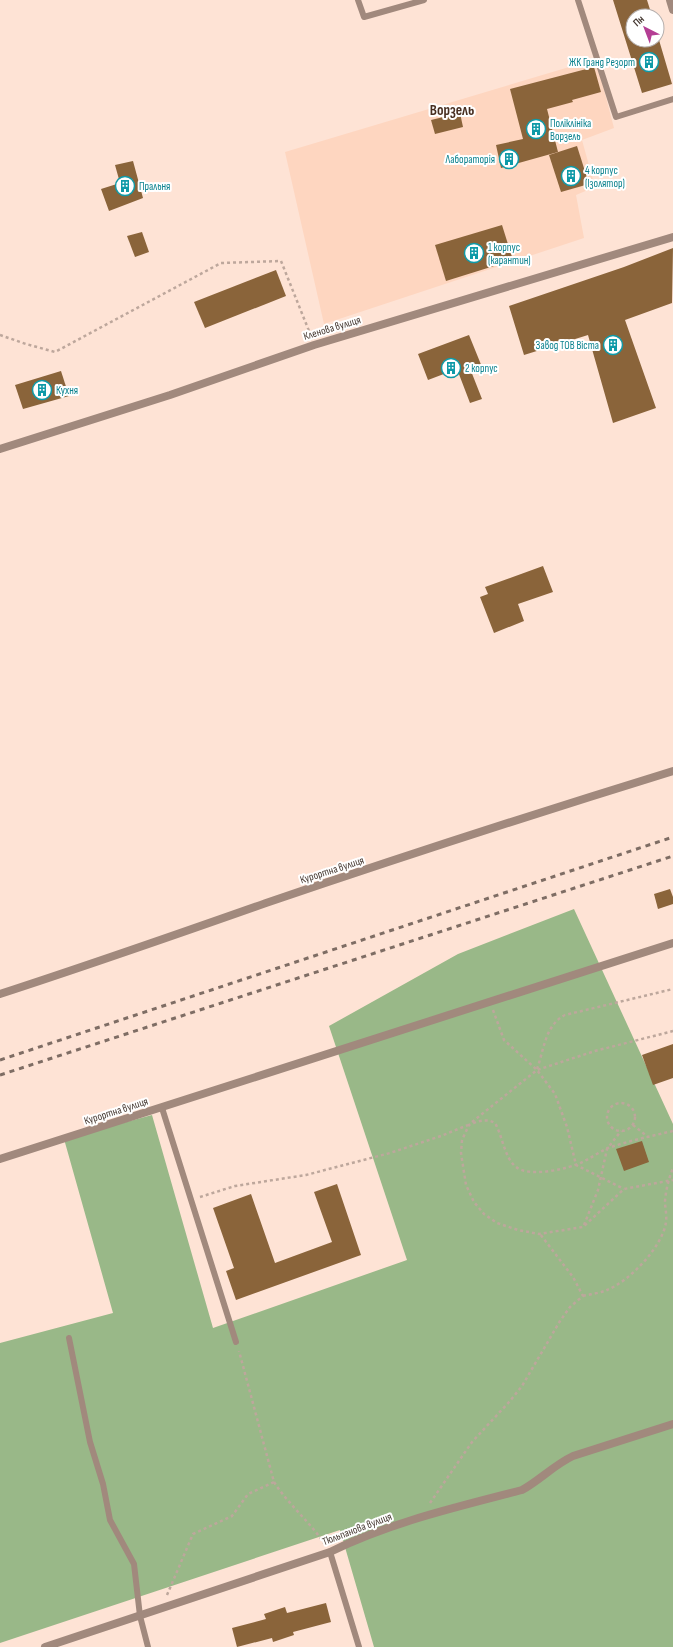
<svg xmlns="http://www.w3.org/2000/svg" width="673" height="1647" viewBox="0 0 673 1647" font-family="'Sofia Sans Condensed',sans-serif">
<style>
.built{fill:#fed6c0}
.forest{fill:#99b888}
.building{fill:#8a643a}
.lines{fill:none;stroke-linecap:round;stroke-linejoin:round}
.path{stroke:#bda79c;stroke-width:2.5;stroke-dasharray:3 3;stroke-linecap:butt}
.service{stroke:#a1897d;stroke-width:6}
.minor{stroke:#a1897d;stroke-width:8}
.tertiary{stroke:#a1897d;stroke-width:8}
.rail{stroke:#7e6d64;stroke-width:3;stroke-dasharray:5 5;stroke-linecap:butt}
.labels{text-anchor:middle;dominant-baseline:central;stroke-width:4;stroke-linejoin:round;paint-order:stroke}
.culture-label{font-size:11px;fill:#0d838f;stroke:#fff;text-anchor:start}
.street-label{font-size:11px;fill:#453831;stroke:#fff}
.district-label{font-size:15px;font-weight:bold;fill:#482f21;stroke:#fff}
</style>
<rect width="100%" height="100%" fill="#fee3d5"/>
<!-- built -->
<polygon class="built" points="596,59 614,128 582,140 595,187 576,195 584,238 324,324 285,152"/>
<!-- forest -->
<polygon class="forest" points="574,909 673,1124 673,1647 374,1647 340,1530 0,1643 0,1343 113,1313 64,1139 152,1115 213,1328 407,1260 329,1026 458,954"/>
<!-- building -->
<g class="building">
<polygon points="613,0 647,0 652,16 633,16 633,40 659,40 672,84 642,93"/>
<polygon points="594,67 601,92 572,100 573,102 547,109 558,152 501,168 496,145 523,139 510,89"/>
<polygon points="460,113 463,127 435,134 431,120"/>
<polygon points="577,146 589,184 561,192 549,155"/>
<polygon points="133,161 143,198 109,211 101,189 120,183 115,165"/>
<polygon points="502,225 513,260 446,281 435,245"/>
<polygon points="142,232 149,252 135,257 127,236"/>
<polygon points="673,248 672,303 625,320 656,408 613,423 588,335 524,355 509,306 624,267"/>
<polygon points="276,270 286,296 205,328 194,302"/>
<polygon points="469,335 482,367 471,371 482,399 470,403 457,369 428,380 418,354"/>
<polygon points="61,371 69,396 23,409 15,385"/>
<polygon points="543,566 553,592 518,604 524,621 494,633 480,597 488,594 485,587"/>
<polygon points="670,889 673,897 673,904 658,909 654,894"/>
<polygon points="673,1044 673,1078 653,1085 642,1055"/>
<polygon points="642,1141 649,1162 624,1171 616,1149"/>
<polygon points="337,1184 361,1255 236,1300 226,1271 234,1268 213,1208 251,1194 275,1263 332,1242 314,1192"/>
<polygon points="326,1603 331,1622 293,1632 294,1635 273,1642 272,1638 237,1647 232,1628 266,1619 264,1614 285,1607 287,1613"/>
</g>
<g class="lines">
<!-- path -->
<g class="path">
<polyline points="0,335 26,344 55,352 221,263 281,261 311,336"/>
<polyline points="493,1010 504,1040 537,1070 555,1094 567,1127 576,1165 624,1189"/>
<path d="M537,1069C544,1050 545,1025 565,1015L673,989"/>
<circle cx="621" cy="1117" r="14"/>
<polyline points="472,1122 537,1070 595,1051 673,1031"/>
<polyline points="633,1125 648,1137"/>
<path d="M673,1131C651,1136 629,1141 608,1148C597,1153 587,1161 575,1165C561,1170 529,1177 516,1167C504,1157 503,1137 495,1123C486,1118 478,1121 469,1125L462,1140L461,1153L466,1185L474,1202L484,1214L497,1223L518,1230L539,1234L583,1227L624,1189L673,1180"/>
<polyline points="200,1197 235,1186 306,1175 390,1153 441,1136 468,1125"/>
<polyline points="584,1225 598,1190 607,1149 621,1131"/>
<path d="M583,1296C591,1294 600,1293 607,1290C630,1281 663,1246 666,1222C667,1215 665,1208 665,1201C666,1189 669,1178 673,1168"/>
<path d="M274,1482C288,1504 309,1521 324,1543"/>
<polyline points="430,1503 472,1442 510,1401 522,1386 560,1321 570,1307 583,1296 573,1277 540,1234"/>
<polyline points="167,1595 193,1534 232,1516 248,1494 274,1482 239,1351"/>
</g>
<!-- service -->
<g class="service">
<polyline points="358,0 364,17 424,0"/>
<polyline points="578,0 616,117 673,99"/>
<polyline points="162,1108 236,1342"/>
<polyline points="69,1338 90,1442 103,1484 110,1520 134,1564 140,1616 148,1647"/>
<polyline points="330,1552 359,1647"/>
</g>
<!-- minor -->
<g class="minor">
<polyline points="670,0 673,10"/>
<polyline points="0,449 170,395 314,345 673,237"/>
<path d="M45,1647L330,1552C391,1522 457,1507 522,1490C540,1480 554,1465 573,1456L673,1424"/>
</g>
<!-- tertiary -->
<g class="tertiary">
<path d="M0,994C89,965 178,934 266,903C401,857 537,813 673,771"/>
<polyline points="0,1159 673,943"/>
</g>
<!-- rail -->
<g class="rail">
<polyline points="0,1060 673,837"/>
<polyline points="0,1075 673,856"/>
</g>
</g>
<!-- icons -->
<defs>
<g id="building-ring" transform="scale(1)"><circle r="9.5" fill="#fff" stroke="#0f9aa8" stroke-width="1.5"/><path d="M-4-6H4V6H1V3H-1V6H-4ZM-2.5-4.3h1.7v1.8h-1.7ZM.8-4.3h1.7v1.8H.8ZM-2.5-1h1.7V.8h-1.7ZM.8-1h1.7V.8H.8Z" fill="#0f9aa8"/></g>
</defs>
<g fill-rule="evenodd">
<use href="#building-ring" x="649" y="62"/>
<use href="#building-ring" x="536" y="129"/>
<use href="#building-ring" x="509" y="159"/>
<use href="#building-ring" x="571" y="176"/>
<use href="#building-ring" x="125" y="186"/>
<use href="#building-ring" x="474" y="253"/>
<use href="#building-ring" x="613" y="345"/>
<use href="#building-ring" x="451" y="368"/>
<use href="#building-ring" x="42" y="390"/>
</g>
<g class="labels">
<!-- culture labels -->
<g class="culture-label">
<text x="635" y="62" text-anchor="end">ЖК Гранд Резорт</text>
<text x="550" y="123">Поліклініка<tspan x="550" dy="13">Ворзель</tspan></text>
<text x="495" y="159" text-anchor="end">Лабораторія</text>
<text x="585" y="170">4 корпус<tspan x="585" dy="13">(Ізолятор)</tspan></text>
<text x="139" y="186">Пральня</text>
<text x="488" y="247">1 корпус<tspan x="488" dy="13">(карантин)</tspan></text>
<text x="599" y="345" text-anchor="end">Завод ТОВ Віста</text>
<text x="465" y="368">2 корпус</text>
<text x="56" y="390">Кухня</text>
</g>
<!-- street labels -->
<g class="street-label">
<text transform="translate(332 328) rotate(-17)">Кленова вулиця</text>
<text transform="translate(332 870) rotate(-18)">Курортна вулиця</text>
<text transform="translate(116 1111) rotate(-18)">Курортна вулиця</text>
<text transform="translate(357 1529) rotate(-21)">Тюльпанова вулиця</text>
</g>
<!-- district labels -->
<g class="district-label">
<text x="452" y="110">Ворзель</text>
</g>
</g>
<!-- north arrow -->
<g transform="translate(645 28) rotate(318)"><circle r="19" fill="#ffffff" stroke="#b5afad"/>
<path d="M0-3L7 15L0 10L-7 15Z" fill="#b43e94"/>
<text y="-6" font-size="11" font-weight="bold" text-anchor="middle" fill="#453831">Пн</text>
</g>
</svg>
